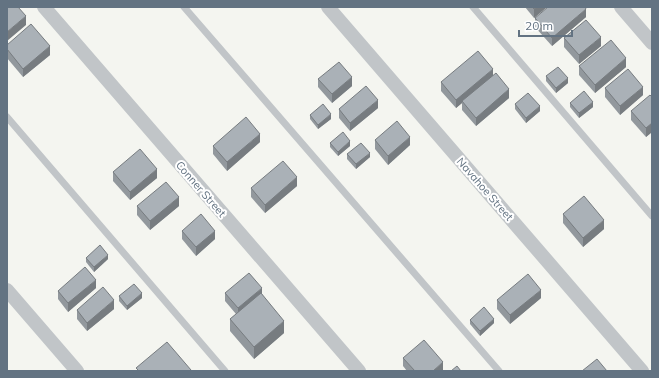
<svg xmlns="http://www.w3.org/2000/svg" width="659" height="378" viewBox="0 0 659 378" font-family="Mulish,sans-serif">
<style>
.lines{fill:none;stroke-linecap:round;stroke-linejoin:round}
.lane{stroke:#c1c5c8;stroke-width:7}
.street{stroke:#c1c5c8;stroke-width:14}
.wall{fill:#92989d}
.shaded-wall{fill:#777c80}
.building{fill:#aab1b7;stroke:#777c80}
.labels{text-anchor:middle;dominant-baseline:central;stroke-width:4;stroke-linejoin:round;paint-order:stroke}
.street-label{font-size:11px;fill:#637382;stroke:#fff}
</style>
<rect width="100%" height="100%" fill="#f4f5f0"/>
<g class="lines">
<!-- lane -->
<g class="lane">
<polyline points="184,7 499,371"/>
<polyline points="473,7 652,216"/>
<polyline points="7,117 225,371"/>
</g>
<!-- street -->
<g class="street">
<polyline points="44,7 359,371"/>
<polyline points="328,7 642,371"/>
<polyline points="621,7 652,43"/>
<polyline points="7,290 77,371"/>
</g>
</g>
<!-- wall -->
<g class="wall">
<polygon points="525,7 547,7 534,18"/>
<polygon points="586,17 552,46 535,27 535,18"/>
<polygon points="564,38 601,46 579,64 564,47"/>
<polygon points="7,45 50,55 23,77 7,58"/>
<polygon points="579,66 626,67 595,93 579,75"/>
<polygon points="493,75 509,98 476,126 462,110 462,103 456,108 441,91 441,82"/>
<polygon points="546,76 568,83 556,93 546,81"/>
<polygon points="318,79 352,86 332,103 318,87"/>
<polygon points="605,88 643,95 620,115 605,97"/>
<polygon points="652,97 652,132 646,137 631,120 631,111"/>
<polygon points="570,103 593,107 579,118 570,107"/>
<polygon points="515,104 540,111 526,123 515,109"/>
<polygon points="378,108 350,131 339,118 339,109"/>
<polygon points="310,115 331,119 318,129 310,119"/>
<polygon points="375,140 410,145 388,165 375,149"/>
<polygon points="260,142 227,171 213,154 213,146"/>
<polygon points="330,143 350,146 338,156 330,147"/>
<polygon points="347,154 370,157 356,169 347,159"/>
<polygon points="113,172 157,178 130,200 113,181"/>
<polygon points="297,186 265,213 251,197 251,188"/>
<polygon points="137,206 179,206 150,230 137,215"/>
<polygon points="563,214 604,229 583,247 563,223"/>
<polygon points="182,231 215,239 196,256 182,239"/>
<polygon points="86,258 108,259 94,272 86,262"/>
<polygon points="96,288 68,312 58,299 58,291"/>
<polygon points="225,293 262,294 284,333 254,359 230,331 230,319 236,314 225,301"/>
<polygon points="119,296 142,298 127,310 119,301"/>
<polygon points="541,298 510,324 497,309 497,300"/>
<polygon points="114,309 87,331 77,319 77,310"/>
<polygon points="470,320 494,323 480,336 470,324"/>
<polygon points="403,358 443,371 407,371 403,366"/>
</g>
<!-- shaded-wall -->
<g class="shaded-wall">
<polygon points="537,7 547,7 534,18 534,9"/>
<polygon points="586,9 586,17 552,46 552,38"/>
<polygon points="26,16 26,25 7,41 7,32"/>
<polygon points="601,37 601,46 579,64 579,55"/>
<polygon points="50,46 50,55 23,77 23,69"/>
<polygon points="626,58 626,67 595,93 595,85"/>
<polygon points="493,69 493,78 462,101 462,103 456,108 456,100"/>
<polygon points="352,77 352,86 332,103 332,94"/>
<polygon points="568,78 568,83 556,93 556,88"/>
<polygon points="643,87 643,95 620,115 620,106"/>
<polygon points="509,89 509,98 476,126 476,118"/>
<polygon points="378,100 378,108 350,131 350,123"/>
<polygon points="593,102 593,107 579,118 579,113"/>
<polygon points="540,106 540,111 526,123 526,118"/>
<polygon points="331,114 331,119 318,129 318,125"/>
<polygon points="652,123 652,132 646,137 646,128"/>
<polygon points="260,134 260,142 227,171 227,162"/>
<polygon points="410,137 410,145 388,165 388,156"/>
<polygon points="350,141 350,146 338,156 338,152"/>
<polygon points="370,153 370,157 356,169 356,164"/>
<polygon points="157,169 157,178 130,200 130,192"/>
<polygon points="297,177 297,186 265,213 265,205"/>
<polygon points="179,197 179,206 150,230 150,221"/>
<polygon points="604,220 604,229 583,247 583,238"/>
<polygon points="215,231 215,239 196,256 196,247"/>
<polygon points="108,255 108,259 94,272 94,267"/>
<polygon points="96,280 96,288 68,312 68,303"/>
<polygon points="262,288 262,296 238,316 238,308"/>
<polygon points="541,290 541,298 510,324 510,315"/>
<polygon points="142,293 142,298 127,310 127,306"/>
<polygon points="114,300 114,309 87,331 87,323"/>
<polygon points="494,319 494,323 480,336 480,331"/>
<polygon points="284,321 284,333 254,359 254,347"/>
<polygon points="443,362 443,371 433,371"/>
</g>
<!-- building -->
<g class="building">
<polygon points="7,7 18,7 26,16 7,32"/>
<polygon points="532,7 537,7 534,9"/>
<polygon points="548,7 585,7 586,9 552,38 535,18"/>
<polygon points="586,20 601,37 579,55 564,38"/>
<polygon points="31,24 50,46 23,69 7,49 7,45"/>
<polygon points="611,40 626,58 595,85 579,66"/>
<polygon points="478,51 493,69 456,100 441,82"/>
<polygon points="339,62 352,77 332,94 318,79"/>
<polygon points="558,67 568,78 556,88 546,76"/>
<polygon points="628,69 643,87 620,106 605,88"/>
<polygon points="496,73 509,89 476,118 462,101"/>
<polygon points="366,86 378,100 350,123 339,109"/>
<polygon points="584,91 593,102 579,113 570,103"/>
<polygon points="528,93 540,106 526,118 515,104"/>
<polygon points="650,95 652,97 652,123 646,128 631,111"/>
<polygon points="323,104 331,114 318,125 310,115"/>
<polygon points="246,117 260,134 227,162 213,146"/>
<polygon points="397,121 410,137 388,156 375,140"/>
<polygon points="343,132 350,141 338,152 330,143"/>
<polygon points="361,143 370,153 356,164 347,154"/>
<polygon points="140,149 157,169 130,192 113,172"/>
<polygon points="283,161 297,177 265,205 251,188"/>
<polygon points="166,182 179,197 150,221 137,206"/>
<polygon points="584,196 604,220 583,238 563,214"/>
<polygon points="201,214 215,231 196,247 182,231"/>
<polygon points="100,245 108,255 94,267 86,258"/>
<polygon points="85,267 96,280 68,303 58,291"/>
<polygon points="249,273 262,288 238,308 225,293"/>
<polygon points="528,274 541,290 510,315 497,300"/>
<polygon points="134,284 142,293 127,306 119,296"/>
<polygon points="103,287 114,300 87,323 77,310"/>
<polygon points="261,293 284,321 254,347 230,319"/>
<polygon points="484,307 494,319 480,331 470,320"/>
<polygon points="424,340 443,362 433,371 415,371 403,358"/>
<polygon points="167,342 191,370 191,371 139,371 136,368"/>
<polygon points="597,359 607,371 582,371"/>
<polygon points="457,366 461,371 451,371"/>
</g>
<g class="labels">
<!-- street labels -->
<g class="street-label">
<text transform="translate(201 189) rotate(49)">Conner Street</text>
<text transform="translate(485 189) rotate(49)">Navahoe Street</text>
</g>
</g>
<!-- border -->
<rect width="659" height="378" fill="none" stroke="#637382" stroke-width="16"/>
<!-- scale -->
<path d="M519 30v6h53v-6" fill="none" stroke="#637382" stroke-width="2"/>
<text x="525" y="30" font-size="12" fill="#637382" stroke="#ffffff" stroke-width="3" paint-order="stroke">20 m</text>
</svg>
